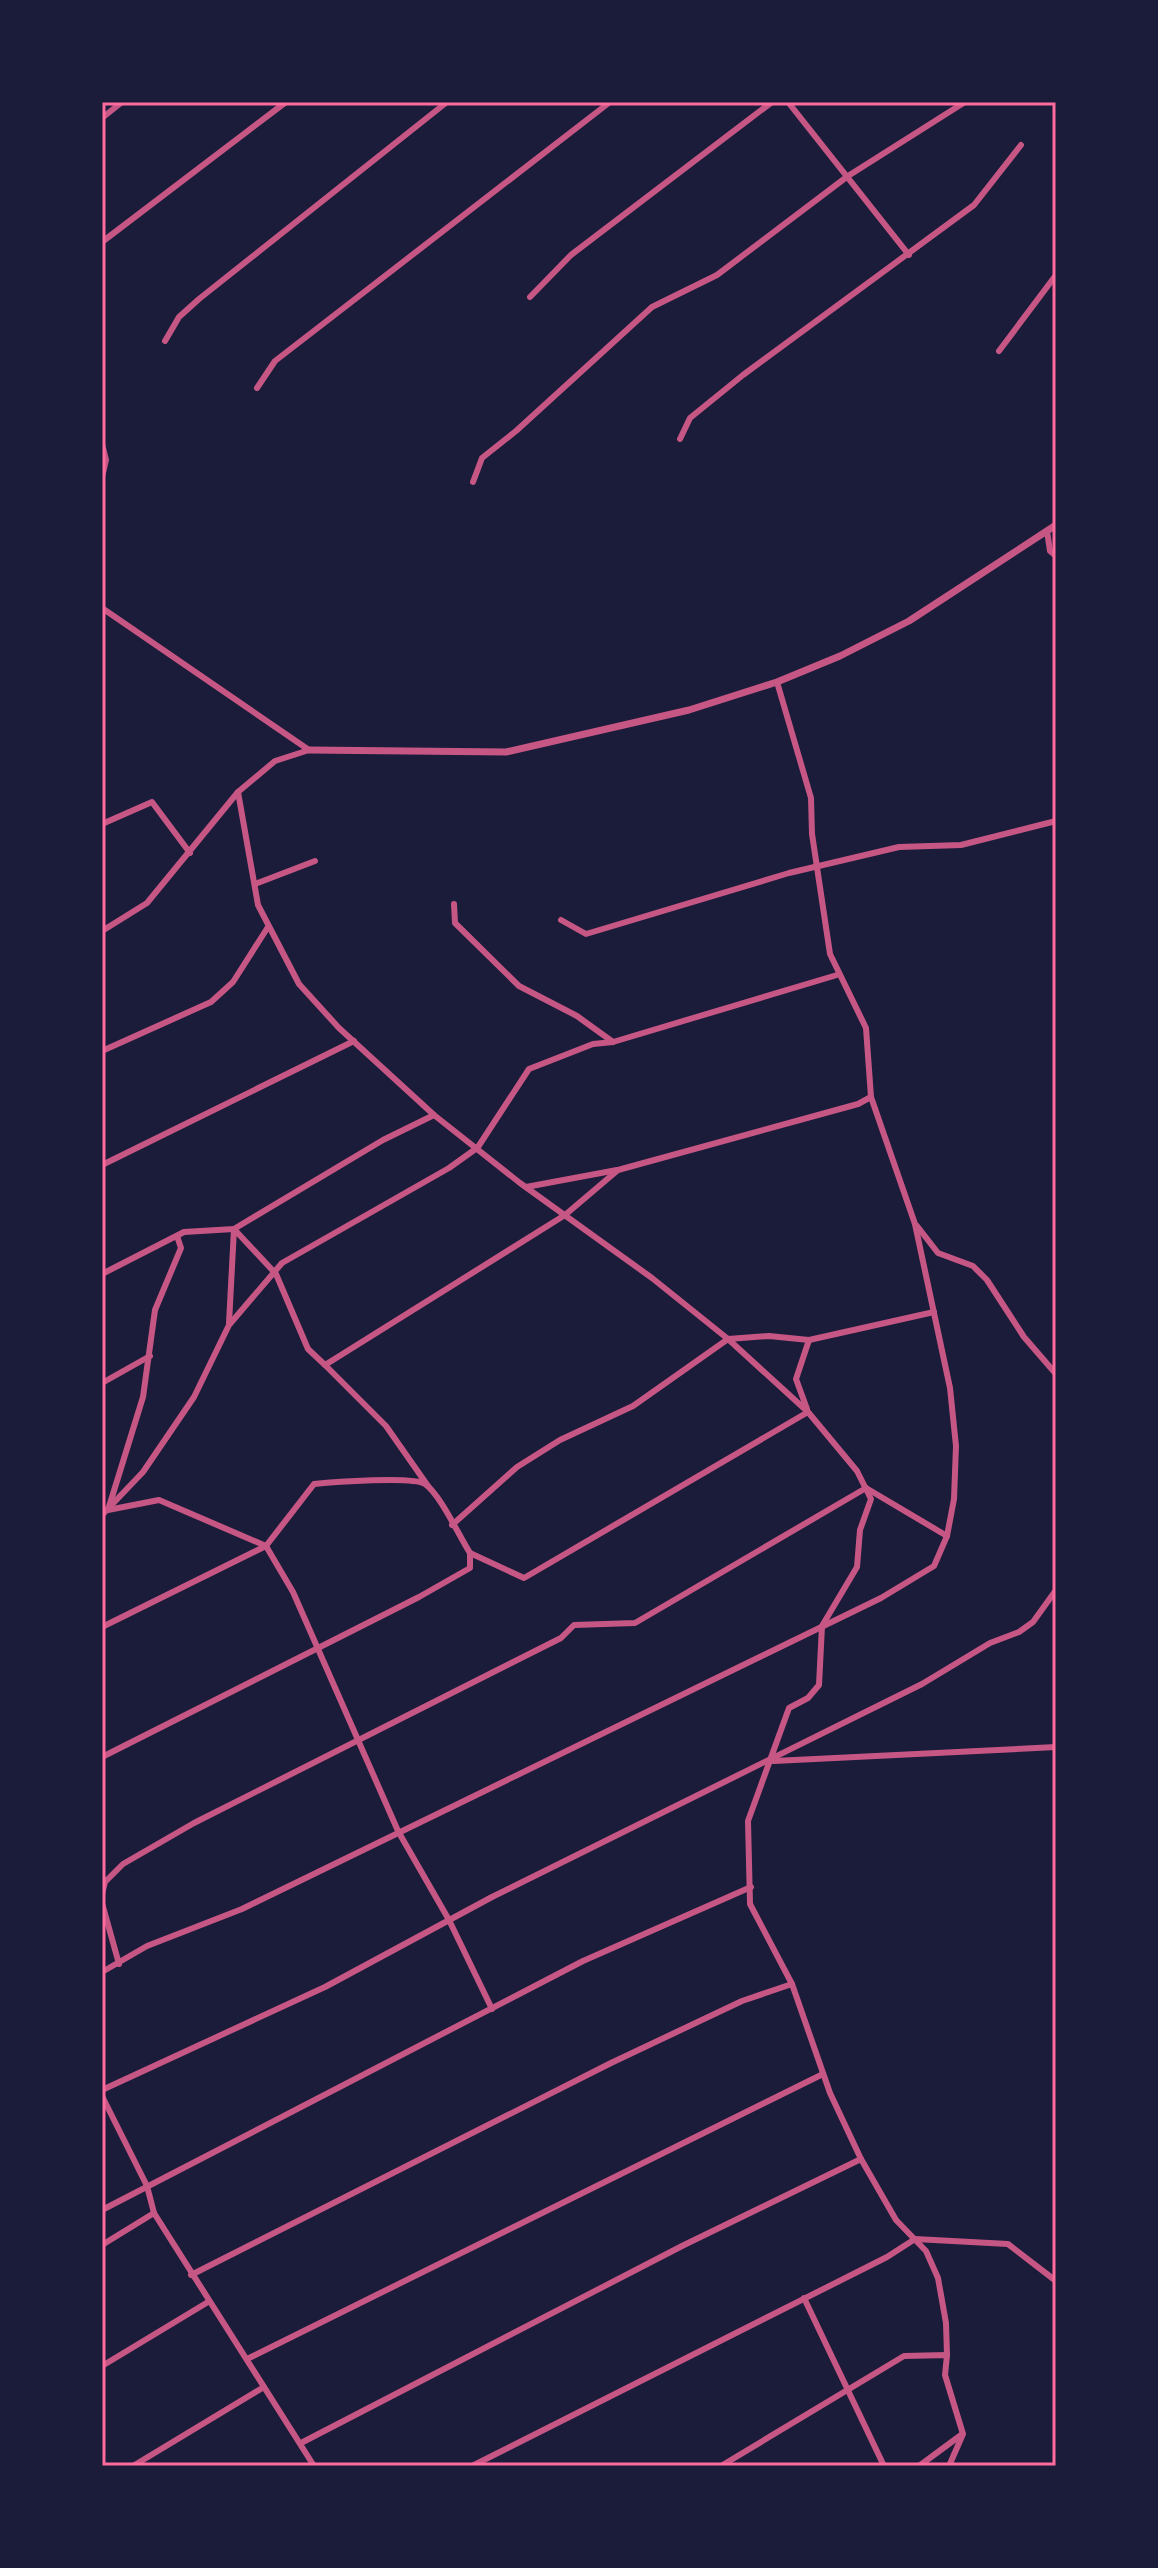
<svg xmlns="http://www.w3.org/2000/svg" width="1158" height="2568" viewBox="0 0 1158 2568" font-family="'DM Sans',sans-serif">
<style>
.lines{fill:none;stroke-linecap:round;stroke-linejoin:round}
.minor{stroke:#c65784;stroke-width:6}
.tertiary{stroke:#c65784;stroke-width:7}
.neatline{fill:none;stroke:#ff6b9d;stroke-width:3}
</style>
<rect width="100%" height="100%" fill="#1b1b3a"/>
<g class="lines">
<!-- minor -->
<g class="minor">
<polyline points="788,102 909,255"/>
<polyline points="102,118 122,102"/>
<polyline points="102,242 286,102"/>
<polyline points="530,297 571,255 772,102"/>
<polyline points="165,341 179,317 199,299 447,102"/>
<polyline points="999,351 1056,275"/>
<polyline points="257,388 275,361 610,102"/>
<polyline points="680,439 690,418 743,375 974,205 1021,145"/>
<polyline points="102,444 106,460 102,477"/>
<polyline points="473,482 482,458 516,431 652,307 717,275 848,176 965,102"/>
<polyline points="1047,531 1050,551 1056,556"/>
<polyline points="102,608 309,750"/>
<polyline points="238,792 258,905 299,984 339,1028 434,1115 520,1183 652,1278 728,1339 808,1412 857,1471 871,1499 860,1530 857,1567 822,1626 819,1685 808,1698 789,1708 748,1821 750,1904 792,1984 830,2093 861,2159 896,2220 926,2251 938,2278 946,2323 947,2355"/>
<polyline points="102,824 152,802 190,853"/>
<polyline points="255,884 315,861"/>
<polyline points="454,904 455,923 519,986 577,1016 613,1042"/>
<polyline points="561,920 586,934 789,873 899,847 961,845 1056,821"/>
<polyline points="102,931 147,903 238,792 275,761 309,750"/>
<polyline points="102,1051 211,1002 233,982 268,927"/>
<polyline points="478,1147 529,1069 593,1044 613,1042 837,975"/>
<polyline points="102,1165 354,1041"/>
<polyline points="526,1187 617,1170"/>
<polyline points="917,1226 938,1253 973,1266 987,1280 1024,1337 1056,1374"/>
<polyline points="177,1236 181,1248 155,1310 143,1397 108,1510 159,1500 266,1546 293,1592 398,1831 449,1920 492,2009"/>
<polyline points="102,1274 184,1232 234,1229 383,1140 434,1115"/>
<polyline points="229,1323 234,1229 276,1274 308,1349 325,1365"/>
<polyline points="728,1339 769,1336 809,1340 934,1312"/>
<polyline points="102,1383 150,1356"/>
<polyline points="807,1409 796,1379 809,1340"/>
<polyline points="428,1486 386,1426 325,1365 565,1215 618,1170 858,1104 871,1097"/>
<polyline points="866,1488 947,1536"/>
<polyline points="102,1515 143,1472 194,1397 229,1325 282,1263 449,1168 477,1148"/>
<polyline points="452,1525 517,1467 560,1440 633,1406 728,1339"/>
<path d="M102,1627L266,1546L314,1484C332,1482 414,1476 425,1484C440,1494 459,1536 470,1553"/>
<polyline points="102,1757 419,1597 470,1568 470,1553 524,1578 808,1412"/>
<polyline points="774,1761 1056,1747"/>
<polyline points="102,1894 105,1882 123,1864 194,1823 561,1638 574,1625 635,1623 866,1488"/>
<polyline points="102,1903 119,1964"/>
<polyline points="102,1972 147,1946 242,1909 881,1598 934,1566 947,1536 954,1499 956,1446 950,1388 915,1224 871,1097 866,1028 830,954 812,834 811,798 777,682"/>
<polyline points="102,2090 325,1987 492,1897 922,1684 990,1643 1019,1632 1033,1622 1056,1590"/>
<polyline points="102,2096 147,2186 154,2213 314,2466"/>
<polyline points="102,2210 583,1961 751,1887"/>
<polyline points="102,2245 154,2213"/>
<polyline points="191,2275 611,2063 742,2001 792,1984"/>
<polyline points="804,2298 884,2466"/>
<polyline points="247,2359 823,2074"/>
<polyline points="102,2366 208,2302"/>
<polyline points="301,2443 684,2245 861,2159"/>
<polyline points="133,2466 264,2387"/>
<polyline points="472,2466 887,2257 915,2239 1008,2244 1056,2281"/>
<polyline points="721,2466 904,2356 947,2355 945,2375 963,2434 949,2466"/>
<polyline points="919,2466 961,2435"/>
</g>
<!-- tertiary -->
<polyline class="tertiary" points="309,750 506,752 689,710 777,682 840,656 909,621 1056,525"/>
</g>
<!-- border -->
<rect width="1158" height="2568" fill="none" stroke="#1b1b3a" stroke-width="208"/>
<rect x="104" y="104" width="950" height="2360" class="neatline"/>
</svg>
